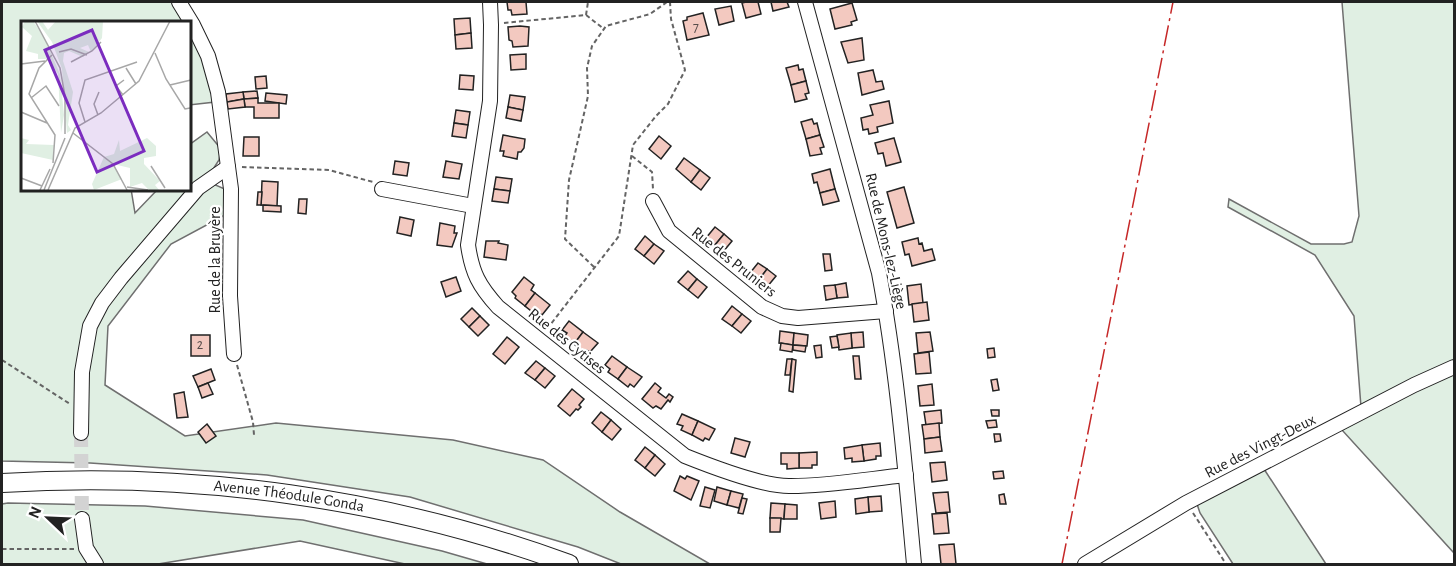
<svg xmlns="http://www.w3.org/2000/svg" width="1456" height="566" viewBox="0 0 1456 566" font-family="'Alegreya Sans',sans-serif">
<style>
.green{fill:#e0efe3;stroke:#6f6f6f;stroke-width:1.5}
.building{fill:#f3c9c0;stroke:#222;stroke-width:1.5}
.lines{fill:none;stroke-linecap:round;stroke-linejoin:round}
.minor-tunnel{stroke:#d3d3d3;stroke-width:14;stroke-dasharray:14 7;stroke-linecap:butt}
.minor-casing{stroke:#222;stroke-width:16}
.major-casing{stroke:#222;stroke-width:20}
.path{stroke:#646464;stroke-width:2;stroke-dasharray:4.5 3;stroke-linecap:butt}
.minor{stroke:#fff;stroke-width:14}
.major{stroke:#fff;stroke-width:18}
.power{stroke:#c62828;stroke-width:1.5;stroke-dasharray:21 4.5 3 4.5;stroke-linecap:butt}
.labels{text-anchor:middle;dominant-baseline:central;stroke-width:4.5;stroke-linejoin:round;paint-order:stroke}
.number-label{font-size:14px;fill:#564c4a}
.street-label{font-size:16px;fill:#222;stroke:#fff}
.inset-road{fill:none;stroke:#a7a7a7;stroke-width:1.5}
.view{fill:#7b2cbf;fill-opacity:0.15;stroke:#7b2cbf;stroke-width:3}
.inset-edge{fill:none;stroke:#222;stroke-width:3}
</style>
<rect width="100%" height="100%" fill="#fff"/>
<!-- green -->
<g class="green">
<polygon points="2,2 174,2 186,22 22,22 22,189 131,189 135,213 158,189 189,189 189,145 207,132 221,149 219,160 208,177 213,184 227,190 229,213 171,244 108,326 105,385 185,436 276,423 453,440 543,460 620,512 710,564 621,564 578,547 410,497 267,475 90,463 2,461"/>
<polygon points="1342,2 1454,2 1454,363 1361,407 1354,316 1315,255 1228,207 1229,199 1311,244 1344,244 1352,242 1359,216"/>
<polygon points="189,28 205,61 215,102 189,105"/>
<polygon points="1454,374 1454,553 1342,430 1419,386"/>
<polygon points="1264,469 1326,564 1233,564 1200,513 1197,504"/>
<polygon points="8,503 145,506 303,520 442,551 487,564 405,564 300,541 158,564 2,564 2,504"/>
</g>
<!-- building -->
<g class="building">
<polygon points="507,2 526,2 527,14 512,15 511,10 508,10"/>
<polygon points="746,2 758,2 761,14 746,18 742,3"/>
<polygon points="771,2 787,2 789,7 773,11"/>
<polygon points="852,3 857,20 851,22 852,25 835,29 830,9"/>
<polygon points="731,6 734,21 719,25 715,9"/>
<polygon points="703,13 709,35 687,40 683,21 687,20 687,17"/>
<polygon points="470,18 471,33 455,35 454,19"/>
<polygon points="520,26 529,27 528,46 513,47 512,41 509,40 508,27"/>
<polygon points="471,33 472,48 456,49 455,35"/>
<polygon points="862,38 864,60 848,63 841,42"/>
<polygon points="526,54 526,69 511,70 510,55"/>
<polygon points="798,65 799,70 803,69 806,81 791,85 786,68"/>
<polygon points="873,70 876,82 882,81 884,89 862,95 858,73"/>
<polygon points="460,75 474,76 473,90 459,89"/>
<polygon points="266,76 267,88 256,89 255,77"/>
<polygon points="806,81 809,93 805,94 807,99 795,102 791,85"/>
<polygon points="257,91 258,98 244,99 243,92"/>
<polygon points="243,92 244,99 227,102 226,94"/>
<polygon points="266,93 287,95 286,104 265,101"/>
<polygon points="510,95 525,97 523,110 508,107"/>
<polygon points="258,98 258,103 279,103 279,118 254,118 254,107 245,107 244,99"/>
<polygon points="244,99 245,107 228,109 227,102"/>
<polygon points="889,101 893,123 877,127 878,132 869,134 868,129 863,130 861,118 873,115 870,105"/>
<polygon points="508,107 523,110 521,121 506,118"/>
<polygon points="456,110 470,112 468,125 454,123"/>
<polygon points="812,119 814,124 817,123 820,135 806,139 801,122"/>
<polygon points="454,123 468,125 466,138 452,136"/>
<polygon points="503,135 525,139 524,148 521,152 518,152 517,159 503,156 504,151 500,151"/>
<polygon points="820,135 824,147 820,148 822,154 810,156 806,139"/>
<polygon points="659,136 671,146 661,159 649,149"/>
<polygon points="244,137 259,137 259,156 243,156"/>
<polygon points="894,138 901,162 886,166 883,153 878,154 875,143"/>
<polygon points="684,158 700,170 691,182 676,169"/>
<polygon points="395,161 409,163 407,176 393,174"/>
<polygon points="446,161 462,164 459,179 443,177"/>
<polygon points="830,169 835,189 820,193 817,182 814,183 812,174"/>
<polygon points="700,170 710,178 701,190 691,182"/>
<polygon points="496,177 512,179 510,191 494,189"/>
<polygon points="262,181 278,182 277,206 261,205"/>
<polygon points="904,187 914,223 897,228 887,192"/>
<polygon points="494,189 510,191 508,203 492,201"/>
<polygon points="835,189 839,201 823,205 820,193"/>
<polygon points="258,192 262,192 261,205 257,205"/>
<polygon points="299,199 307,199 306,214 298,213"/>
<polygon points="263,205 281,206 281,212 263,211"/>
<polygon points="400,217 414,220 411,236 397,233"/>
<polygon points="440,223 455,226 454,233 457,233 452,247 437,245"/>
<polygon points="715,227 724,234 715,245 706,238"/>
<polygon points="724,234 732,241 723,252 715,245"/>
<polygon points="645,236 654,244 644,256 635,249"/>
<polygon points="918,238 919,244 922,243 924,251 932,249 935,260 912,266 909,254 905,255 902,242"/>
<polygon points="486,241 499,241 498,243 508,245 506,260 484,257"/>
<polygon points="654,244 664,251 654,264 644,256"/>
<polygon points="823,254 830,254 832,270 825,271"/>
<polygon points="758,263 767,269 758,281 750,273"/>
<polygon points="767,269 776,276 767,287 758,281"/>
<polygon points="688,271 697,279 688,290 678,282"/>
<polygon points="456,277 461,291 446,297 441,282"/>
<polygon points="524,277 534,285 531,290 535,293 525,306 515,298 516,296 512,292"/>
<polygon points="697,279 707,287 698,298 688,290"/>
<polygon points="846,283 848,297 837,298 835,285"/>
<polygon points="921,284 923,303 909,305 907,286"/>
<polygon points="835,285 837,298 826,300 824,286"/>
<polygon points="535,293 550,305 542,315 537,312 535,314 525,306"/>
<polygon points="927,302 929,320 914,322 912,304"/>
<polygon points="732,306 742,314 732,326 722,319"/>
<polygon points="472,308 480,316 469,327 461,319"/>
<polygon points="742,314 751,321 741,333 732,326"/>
<polygon points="480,316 489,325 478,336 469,327"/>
<polygon points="569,321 583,332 574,344 564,337 567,333 562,330"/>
<polygon points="780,331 794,333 793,345 779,343"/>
<polygon points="583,332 598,343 590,352 586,350 584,352 574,344"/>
<polygon points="863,332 864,347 852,348 851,333"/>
<polygon points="930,332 933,351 918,353 916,333"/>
<polygon points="794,333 808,335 807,346 793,345"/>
<polygon points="851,333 852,348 839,350 837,335"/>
<rect x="191" y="335" width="19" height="21"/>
<polygon points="837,336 839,347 832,348 830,337"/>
<polygon points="507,337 519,347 505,364 493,354"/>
<polygon points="781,343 793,345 792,352 780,350"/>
<polygon points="793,345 806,346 805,352 793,350"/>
<polygon points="821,345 822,357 816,358 814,346"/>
<polygon points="994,348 995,357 988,358 987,349"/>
<polygon points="929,352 931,373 916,374 914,354"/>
<polygon points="612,356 627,367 618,379 608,372 610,369 605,365"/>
<polygon points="853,356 859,356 861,379 855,379"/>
<polygon points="787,359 792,359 790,375 785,375"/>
<polygon points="792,359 796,360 793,392 789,391"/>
<polygon points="536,361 545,368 535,380 525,373"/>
<polygon points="627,367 642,377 634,387 630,384 628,387 618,379"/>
<polygon points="545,368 555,376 545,388 535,380"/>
<polygon points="211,369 215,380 198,387 193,376"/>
<polygon points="997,379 999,390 993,391 991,380"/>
<polygon points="208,383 213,394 202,398 198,387"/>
<polygon points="655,383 661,388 658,392 666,398 669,394 673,397 670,402 668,400 661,409 656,406 653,408 642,399"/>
<polygon points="932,384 934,405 920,406 918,386"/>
<polygon points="572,389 584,399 579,405 581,407 578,410 576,409 570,416 558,406"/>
<polygon points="184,392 188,417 177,418 174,394"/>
<polygon points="941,410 942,423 926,425 924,412"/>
<polygon points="991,410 999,410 999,416 992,416"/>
<polygon points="601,412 611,420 602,432 592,423"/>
<polygon points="682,414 698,421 692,435 681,430 683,426 677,424"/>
<polygon points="611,420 621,429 612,440 602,432"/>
<polygon points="996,420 997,427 988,428 986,421"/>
<polygon points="698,421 715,429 709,440 705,438 703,441 692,435"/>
<polygon points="939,423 940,437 924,439 922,425"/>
<polygon points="207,424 216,436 206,443 198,432"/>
<polygon points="994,434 1000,434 1001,441 995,442"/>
<polygon points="940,437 942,451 925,453 924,439"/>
<polygon points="735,438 750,442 745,457 731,453"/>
<polygon points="880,443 881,456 876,456 876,459 864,461 862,445"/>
<polygon points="862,445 864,461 852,462 852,458 845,459 844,448"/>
<polygon points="645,447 655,455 645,468 635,460"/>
<polygon points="817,452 817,465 812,465 812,468 799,468 799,453"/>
<polygon points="781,453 799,453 799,468 787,469 787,464 781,464"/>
<polygon points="655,455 665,464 655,476 645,468"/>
<polygon points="945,462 947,480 932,482 930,463"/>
<polygon points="1003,471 1004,478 994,479 993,472"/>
<polygon points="680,476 685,479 687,476 699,481 691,500 674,491"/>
<polygon points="705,487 715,490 710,508 700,506"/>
<polygon points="717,487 731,491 727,505 714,501"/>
<polygon points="731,491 743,494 739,508 727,505"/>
<polygon points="948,492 950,512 936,513 933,493"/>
<polygon points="1004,494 1006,504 1000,504 999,495"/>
<polygon points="881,496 882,511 869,512 868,497"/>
<polygon points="868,497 869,512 856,514 855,499"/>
<polygon points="742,498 747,499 743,514 738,513"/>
<polygon points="835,501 836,517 821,519 819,503"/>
<polygon points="771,503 785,504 784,519 770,518"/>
<polygon points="785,504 797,505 797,519 784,519"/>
<polygon points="947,513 949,533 934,534 932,514"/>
<polygon points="770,518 781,518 780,532 770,532"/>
<polygon points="954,544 956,564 941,564 939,545"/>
</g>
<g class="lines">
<!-- minor-tunnel -->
<polyline class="minor-tunnel" points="81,433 82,519"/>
<!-- minor casing -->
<g class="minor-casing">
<g id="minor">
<polyline points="179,2 193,25 208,56 218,92 231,189 230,296 234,354"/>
<path d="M490,2L491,25L490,101L468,245C472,273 479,286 498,307L685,456C710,466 764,487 791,486C829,486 868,479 906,475"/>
<path d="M805,2L879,273C897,369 905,467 914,564"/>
<polyline points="382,189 473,206"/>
<polyline points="653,201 669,231 762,307 782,316 798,318 886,311"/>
<polyline points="81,433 82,372 90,326 102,303 121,278 198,188 228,167"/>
<polyline points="82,519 86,548 96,564"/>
<polyline points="1085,564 1186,503 1414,385 1454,367"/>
</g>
</g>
<!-- major casing -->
<g class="major-casing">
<g id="major">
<path id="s1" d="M2,483C193,471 389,498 569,564"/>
</g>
</g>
<!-- path -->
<g class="path">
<polyline points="586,15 588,2"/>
<polyline points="504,23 586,15 604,29"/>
<polyline points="632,156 652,172 653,189"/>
<polyline points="242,167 329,170 373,182"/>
<polyline points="594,267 565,239 569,180 588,96 587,68 592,46 606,26 650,14 667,2"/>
<polyline points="547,329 619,236 633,145 656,116 668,104 685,70 671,19 670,2"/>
<polyline points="2,360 70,404"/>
<polyline points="237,365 253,422 254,435"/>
<polyline points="1193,513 1226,564"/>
<polyline points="2,549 74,549"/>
</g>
<!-- minor -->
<use href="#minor" class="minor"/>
<!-- major -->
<use href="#major" class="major"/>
<!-- power -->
<polyline class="power" points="1062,564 1173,2"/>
</g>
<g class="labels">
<!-- number labels -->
<g class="number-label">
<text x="696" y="27">7</text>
<text x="200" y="345">2</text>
</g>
<!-- street labels -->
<g class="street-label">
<text transform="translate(886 241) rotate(77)">Rue de Mons-lez-Liège</text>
<text transform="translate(215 260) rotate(-90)">Rue de la Bruyère</text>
<text transform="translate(734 262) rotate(38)">Rue des Pruniers</text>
<text transform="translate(567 341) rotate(39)">Rue des Cytises</text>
<text transform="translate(1260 446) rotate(-27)">Rue des Vingt-Deux</text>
<text stroke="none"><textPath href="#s1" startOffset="288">Avenue Théodule Gonda</textPath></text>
</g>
</g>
<!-- overview -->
<g transform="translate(21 21)">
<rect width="170" height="170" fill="#fff"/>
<path d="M4,0H12L23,16L39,53L43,94L40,112L37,53L27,38H17V33L5,30L11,15L1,6ZM16,0H21L27,9L35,0H82L81,17L70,31L67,24L59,27L68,31L62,36L48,30L43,32L42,40L52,71L47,104L50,109L46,112L41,48L31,21ZM0,117L8,119L5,123L33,124L32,139L0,132ZM126,117L135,125V135L123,137V143L139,160L134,164L138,169H128L121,162L109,166V147L92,143L101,158L73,169L71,163L83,136L93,133L98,119L99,130Z" fill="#e0efe3"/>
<path class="inset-road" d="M14,0L39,47L44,75V113M38,31L50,28L66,34M134,32L145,58L164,88L169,87M31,34L18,47L8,73L34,114L32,142M50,41L71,30L80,21M0,43L24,40M105,47L115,63M149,64L170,59M102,74L95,65L103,59M10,77L25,65L38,85M0,91L26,102M77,94L73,83L78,71M64,101L58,82L64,59L116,41M52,112L92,143L106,169M130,145L144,167M0,157L21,165M106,166L127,169M19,169L29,148M23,169L44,117M27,169L54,107L80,92L118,60L149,0"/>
<path class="view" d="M71,9L123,130L76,151L24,29Z"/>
<rect width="170" height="170" class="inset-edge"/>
</g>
<!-- border -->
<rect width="1456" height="566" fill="none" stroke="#222222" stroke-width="6"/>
<!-- north arrow -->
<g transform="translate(48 518) rotate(293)" stroke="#ffffff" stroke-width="4.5" paint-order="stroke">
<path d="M0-4.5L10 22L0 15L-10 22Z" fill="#222222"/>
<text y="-9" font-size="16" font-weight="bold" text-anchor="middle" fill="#222222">N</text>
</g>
</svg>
